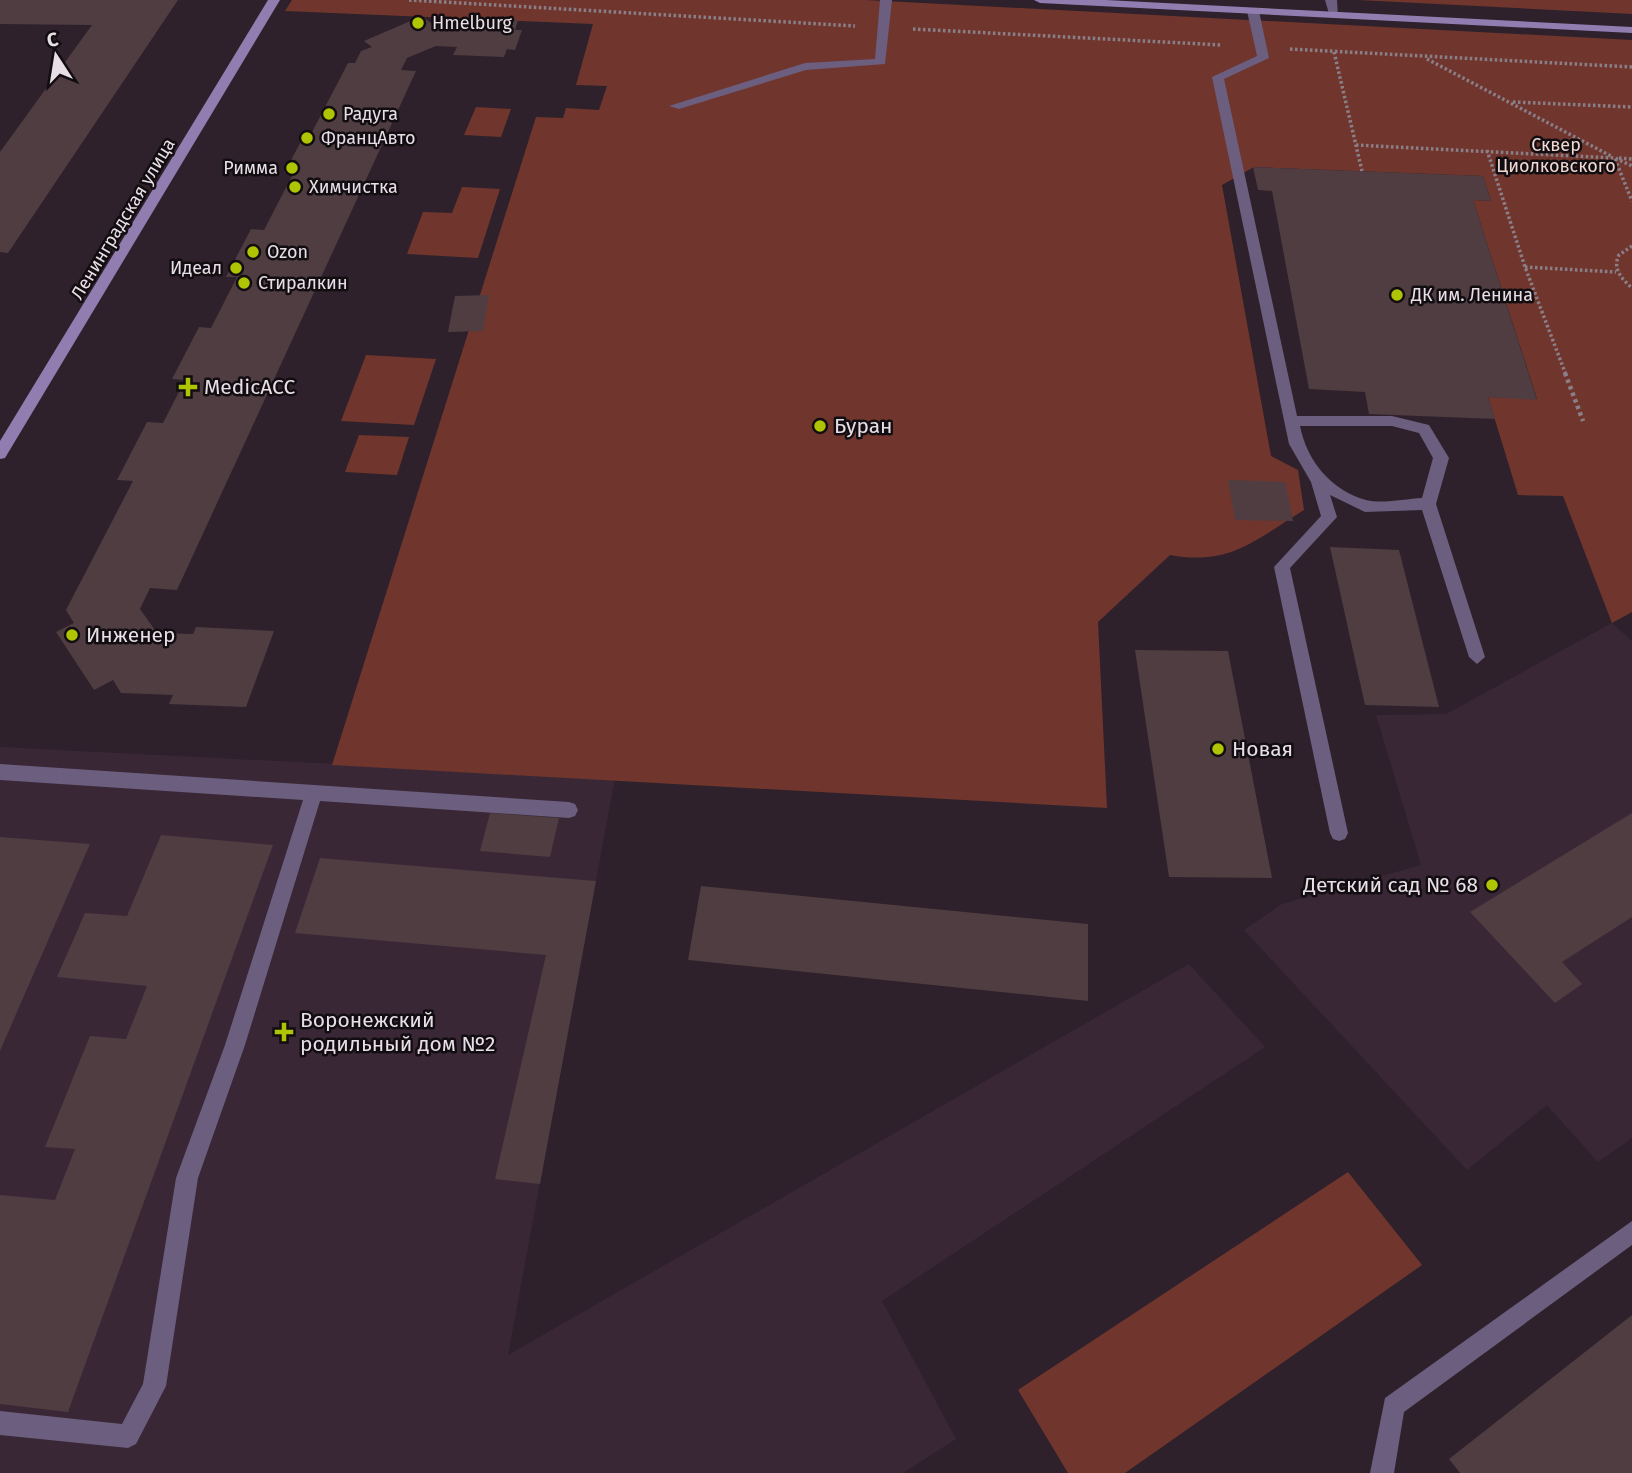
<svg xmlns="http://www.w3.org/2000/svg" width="1632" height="1473" viewBox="0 0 1632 1473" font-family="'Fira Sans',sans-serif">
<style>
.built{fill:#392736}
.green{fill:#70362d}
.building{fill:#4f3d41}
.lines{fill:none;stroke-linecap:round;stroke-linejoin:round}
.path-far1{stroke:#8a7f88;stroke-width:3.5;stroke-dasharray:2.5 2.5;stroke-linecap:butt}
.path{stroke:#8a7f88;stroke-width:4.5;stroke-dasharray:3.5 3.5;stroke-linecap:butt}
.lane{fill:#6b5e7e;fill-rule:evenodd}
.secondary{fill:#927db1;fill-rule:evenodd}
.poi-dot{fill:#afc504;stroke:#120d11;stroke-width:2.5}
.labels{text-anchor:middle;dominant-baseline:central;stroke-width:5;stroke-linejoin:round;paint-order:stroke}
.far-poi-label{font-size:18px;fill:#e8dfe6;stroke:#120d11;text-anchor:start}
.far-park-label{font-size:18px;fill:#f0d7d2;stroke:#120d11}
.far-street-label{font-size:18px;fill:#e8dfe6;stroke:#120d11}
.poi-label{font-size:21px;fill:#e8dfe6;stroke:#120d11;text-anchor:start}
</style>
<rect width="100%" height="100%" fill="#2e212b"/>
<!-- built -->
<g class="built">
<polygon points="1612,623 1632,641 1632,1138 1598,1162 1547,1105 1467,1170 1244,930 1282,904 1421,865 1376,715 1446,714"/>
<polygon points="0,747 615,778 508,1355 1189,964 1265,1047 882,1301 956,1439 903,1473 0,1473"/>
</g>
<!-- green -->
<g class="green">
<path d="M292,0H865L1632,40V612L1612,623L1563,496L1518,495L1488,397L1537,399L1473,200L1491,201L1483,176L1254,167L1222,185L1271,456L1298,470L1304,510C1255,540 1230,566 1170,555L1098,622L1107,808L332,765L536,117L563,118L566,108L599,110L607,86L576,85L593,24L285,11Z"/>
<polygon points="1358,0 1632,0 1632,14"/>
<polygon points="476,107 511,109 501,137 464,135"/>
<polygon points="462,187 500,189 478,258 407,254 423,212 452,213"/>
<polygon points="366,355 436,359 414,425 341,421"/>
<polygon points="359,435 409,437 397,475 345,472"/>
<polygon points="1348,1172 1422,1265 1125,1473 1068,1473 1018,1390"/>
</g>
<!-- building -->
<g class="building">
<polygon points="0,0 178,0 8,253 0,252 0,152 92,25 0,24"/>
<polygon points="422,16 432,24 439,20 471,22 472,19 518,20 515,30 522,30 515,50 507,49 504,57 453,55 457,47 436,46 407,58 401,70 416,71 177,590 150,588 140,609 157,633 193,634 196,627 274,631 246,707 169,704 173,695 121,693 113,680 94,690 56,632 74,623 66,610 133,481 117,480 147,422 163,423 185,380 172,379 199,327 211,328 237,277 226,277 251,229 264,230 293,174 284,173 305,134 311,134 348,63 355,63 361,51 372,47 364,41"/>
<polygon points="1253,167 1483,176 1491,201 1473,200 1537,400 1488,397 1495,419 1369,414 1365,392 1309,389 1272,191 1258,190"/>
<polygon points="489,295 483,331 448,332 455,296"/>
<polygon points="1228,480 1285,482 1293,521 1235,520"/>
<polygon points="1330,547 1399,550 1439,707 1365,705"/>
<polygon points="1135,650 1228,651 1272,878 1169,877"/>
<polygon points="490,813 559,818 550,857 480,851"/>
<polygon points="1632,813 1632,917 1562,962 1582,984 1555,1003 1470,912"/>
<polygon points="161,835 273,845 68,1412 0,1404 0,1195 55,1200 75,1149 45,1147 90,1036 126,1039 147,986 57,977 85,913 127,916"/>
<polygon points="0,837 90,844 0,1051"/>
<polygon points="320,858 596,881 540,1184 495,1179 546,955 295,933"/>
<polygon points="701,886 1088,924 1088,1001 688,960"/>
<polygon points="1632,1315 1632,1473 1460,1473 1449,1459"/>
</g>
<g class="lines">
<!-- path-far1 -->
<g class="path-far1">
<polyline points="409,0 855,26"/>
<polyline points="913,29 1222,45"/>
<polyline points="1290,49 1632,67"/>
<polyline points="1334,52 1362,171"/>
<polyline points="1427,59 1611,156"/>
<polyline points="1513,102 1632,107"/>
<polyline points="1356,145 1615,158 1632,166"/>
<polyline points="1487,150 1525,267 1566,375"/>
<polyline points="1619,158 1632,159"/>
<polyline points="1615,159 1632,201"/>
<path d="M1632,246L1619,255C1612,269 1622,279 1632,288"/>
<polyline points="1525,267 1616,272"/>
</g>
<!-- path -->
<polyline class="path" points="1565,373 1583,421"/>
<!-- lane -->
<g class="lane">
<polygon points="880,0 892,0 885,64 806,70 679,109 669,106 805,63 875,59"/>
<polygon points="1325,0 1337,0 1338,17 1330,17"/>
<path d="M1253,8L1259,11L1269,58L1224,79L1297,416H1392L1429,425L1449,458L1436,504L1485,657L1477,664L1469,657L1422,510L1365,512L1330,495L1337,517L1290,568L1348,833L1345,839L1339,841L1333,839L1330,833L1274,567L1321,516L1311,482L1289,444L1212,77L1257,56L1247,11ZM1300,426H1392L1419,433L1433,458L1422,498C1405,499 1382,504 1366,500C1331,490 1307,461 1300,426Z"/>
<polygon points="0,764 569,802 575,804 578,810 575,816 569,818 320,801 245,1045 198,1178 166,1386 136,1444 128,1448 0,1435 0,1411 122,1424 143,1384 176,1178 225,1045 303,800 0,780"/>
<polygon points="1632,1221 1632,1245 1404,1412 1394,1473 1370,1473 1385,1398"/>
</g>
<!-- secondary -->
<g class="secondary">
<polygon points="268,0 280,0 5,458 0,459 0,441"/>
<polygon points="1034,0 1106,0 1632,27 1632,33 1040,3"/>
</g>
</g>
<!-- markers -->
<g class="poi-dot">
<circle cx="418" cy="23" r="7"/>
<circle cx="329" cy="114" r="7"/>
<circle cx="307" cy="138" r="7"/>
<circle cx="292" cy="168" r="7"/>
<circle cx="295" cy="187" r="7"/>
<circle cx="253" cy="252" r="7"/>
<circle cx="236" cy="268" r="7"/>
<circle cx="244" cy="283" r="7"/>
<circle cx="1397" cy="295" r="7"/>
<path d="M184.5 376.5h7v7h7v7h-7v7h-7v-7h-7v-7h7z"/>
<circle cx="820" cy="426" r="7"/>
<circle cx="72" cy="635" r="7"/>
<circle cx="1218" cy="749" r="7"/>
<circle cx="1492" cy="885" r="7"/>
<path d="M280.5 1021.5h7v7h7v7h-7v7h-7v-7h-7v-7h7z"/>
</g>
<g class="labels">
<!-- far-poi labels -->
<g class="far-poi-label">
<text x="432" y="23">Hmelburg</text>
<text x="343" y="114">Радуга</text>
<text x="321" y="138">ФранцАвто</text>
<text x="278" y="168" text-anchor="end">Римма</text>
<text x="309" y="187">Химчистка</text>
<text x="267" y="252">Ozon</text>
<text x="222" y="268" text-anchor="end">Идеал</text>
<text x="258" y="283">Стиралкин</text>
<text x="1411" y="295">ДК им. Ленина</text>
</g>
<!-- far-park labels -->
<g class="far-park-label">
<text x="1556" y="145">Сквер<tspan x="1556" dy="21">Циолковского</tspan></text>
</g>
<!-- far-street labels -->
<g class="far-street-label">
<text transform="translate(123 219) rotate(-59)">Ленинградская улица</text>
</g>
<!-- poi labels -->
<g class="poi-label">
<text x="204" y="387">MedicACC</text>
<text x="834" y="426">Буран</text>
<text x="86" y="635">Инженер</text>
<text x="1232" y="749">Новая</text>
<text x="1478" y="885" text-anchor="end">Детский сад № 68</text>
<text x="300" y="1020">Воронежский<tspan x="300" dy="24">родильный дом №2</tspan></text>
</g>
</g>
<!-- north arrow -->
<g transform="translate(56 56) rotate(348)" stroke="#120d11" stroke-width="5" paint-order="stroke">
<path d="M0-5L12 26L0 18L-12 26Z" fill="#e8dfe6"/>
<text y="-10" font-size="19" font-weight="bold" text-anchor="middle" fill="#e8dfe6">С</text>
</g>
</svg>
